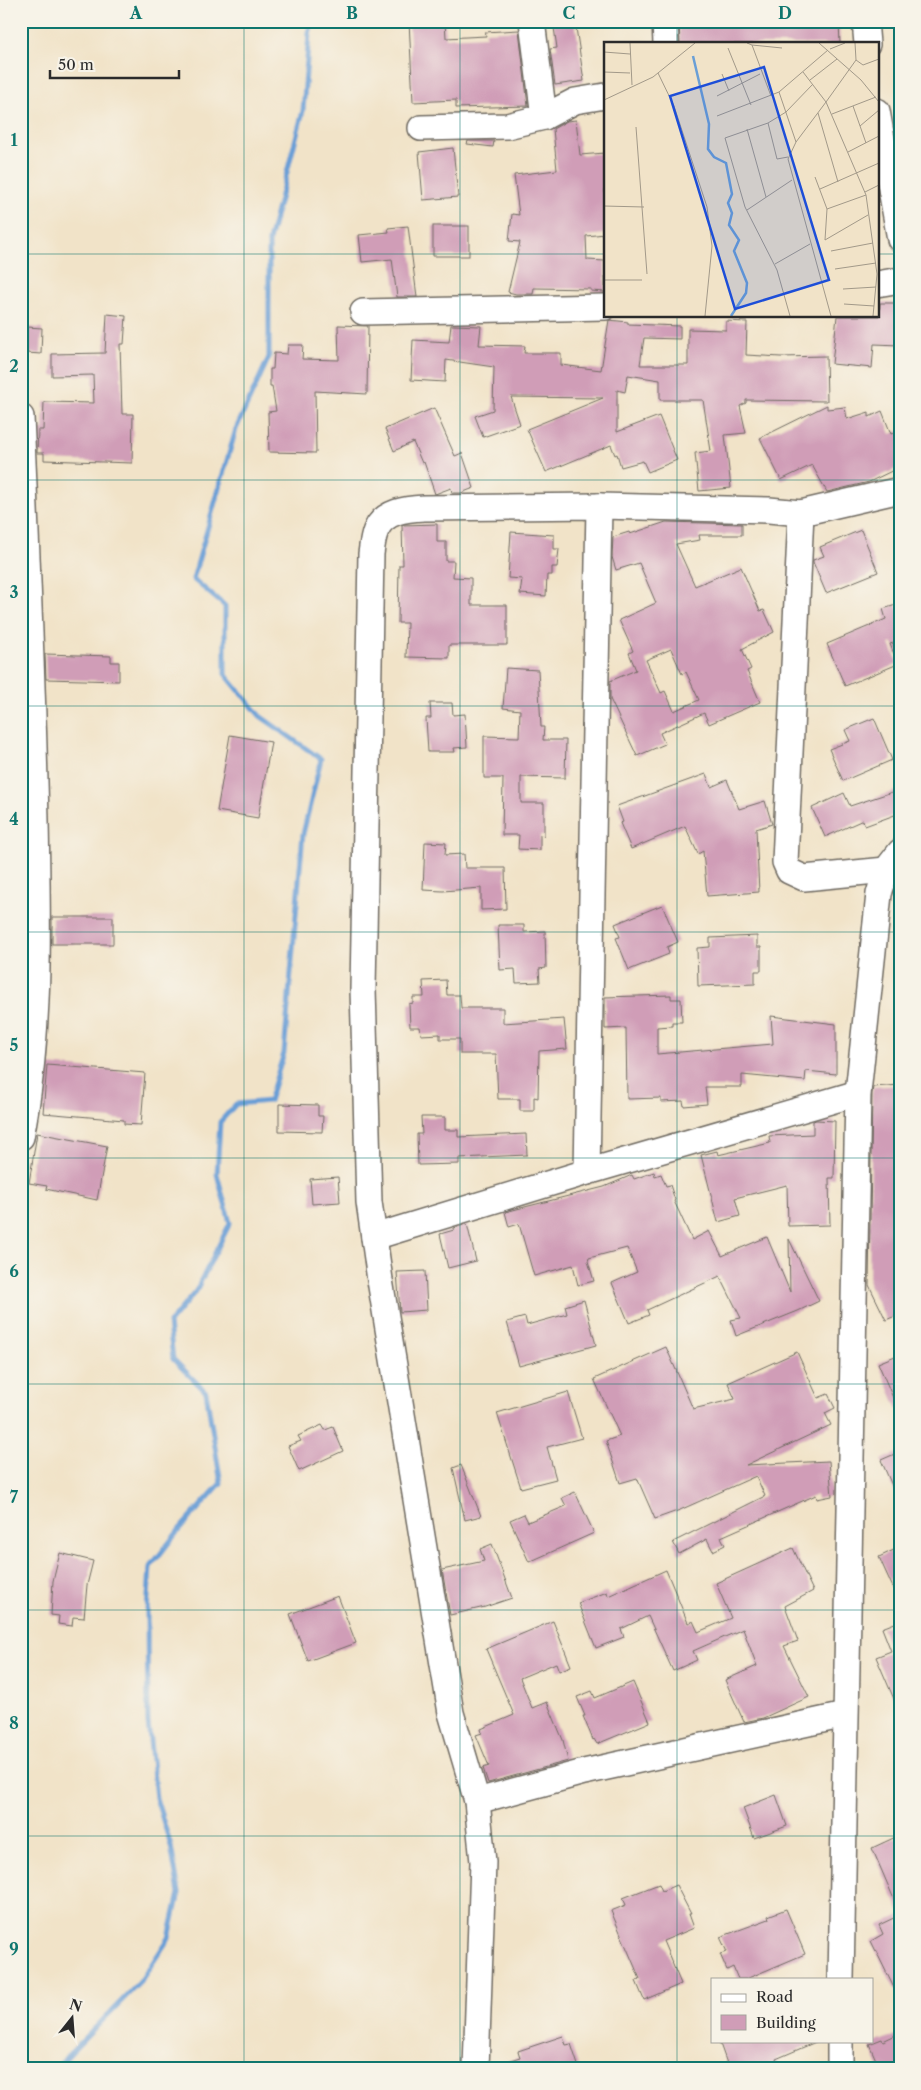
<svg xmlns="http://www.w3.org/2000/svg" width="921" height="2090" viewBox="0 0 921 2090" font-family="'Libre Caslon Text',serif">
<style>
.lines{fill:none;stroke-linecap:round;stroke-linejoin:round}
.stream{stroke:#6a9fd6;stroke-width:5}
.building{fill:#d09db7;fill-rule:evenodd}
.minor-casing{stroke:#706b62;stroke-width:28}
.minor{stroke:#fff;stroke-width:25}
.grid{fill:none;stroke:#0f766e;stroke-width:1;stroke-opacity:0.55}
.inset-river{fill:none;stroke:#6a9fd6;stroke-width:2.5}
.inset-road{fill:none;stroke:#a29989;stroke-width:1}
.view{fill:#1d4ed8;fill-opacity:0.15;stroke:#1d4ed8;stroke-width:2.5}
.inset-edge{fill:none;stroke:#2b2b2b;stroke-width:2.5}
.neatline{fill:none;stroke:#0f766e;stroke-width:2}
.grid-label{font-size:16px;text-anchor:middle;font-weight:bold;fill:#0f766e}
</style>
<rect width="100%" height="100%" fill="#f7f3e8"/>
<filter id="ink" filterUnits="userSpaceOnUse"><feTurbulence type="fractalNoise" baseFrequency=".02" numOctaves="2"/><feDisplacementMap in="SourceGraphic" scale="10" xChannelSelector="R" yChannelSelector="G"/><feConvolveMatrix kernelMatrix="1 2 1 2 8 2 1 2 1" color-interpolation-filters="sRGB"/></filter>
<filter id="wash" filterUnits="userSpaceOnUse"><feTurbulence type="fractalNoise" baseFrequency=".0096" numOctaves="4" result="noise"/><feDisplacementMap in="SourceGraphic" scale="20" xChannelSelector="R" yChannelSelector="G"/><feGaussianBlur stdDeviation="1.12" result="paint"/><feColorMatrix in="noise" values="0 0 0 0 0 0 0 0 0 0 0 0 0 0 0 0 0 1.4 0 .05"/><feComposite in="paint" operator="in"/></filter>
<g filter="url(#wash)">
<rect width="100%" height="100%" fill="#f1e3c8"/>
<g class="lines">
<!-- stream -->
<polyline class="stream" points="55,2069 140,1982 169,1938 179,1893 171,1846 156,1798 148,1722 147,1611 150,1567 179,1530 221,1483 206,1392 173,1359 169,1323 196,1291 230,1223 217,1174 220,1122 236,1104 269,1101 284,1053 303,834 321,759 260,716 225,674 225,606 193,579 236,429 269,357 269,241 303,111 310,21"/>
</g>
<g id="blocks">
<!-- building -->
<g class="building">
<polygon points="409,21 445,21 446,38 486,36 485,32 519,30 528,106 456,108 456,100 413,102"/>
<polygon points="553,21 575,21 584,81 555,85 550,49 557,48"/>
<polygon points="679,21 709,21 709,24 756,21 757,25 839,22 840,44 680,44"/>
<polygon points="576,120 580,155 605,153 605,234 586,236 587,260 605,261 605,292 591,291 591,289 534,288 533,294 516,294 508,292 520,242 509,241 512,214 519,215 514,175 557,170 553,129 567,121"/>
<polygon points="468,141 494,141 493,147 467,144"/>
<polygon points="453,148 458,197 423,200 419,152"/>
<polygon points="408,226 417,297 397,297 392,259 362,262 359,235 389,232 388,228"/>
<rect x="433" y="226" width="36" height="30"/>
<polygon points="880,303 900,303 900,345 874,344 872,368 832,364 837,316 879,316"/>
<polygon points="107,314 126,316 124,344 120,344 122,414 133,414 132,463 44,460 44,453 37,453 38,430 43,430 44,402 94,403 93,375 52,376 52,354 105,353"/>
<polygon points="609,320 628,322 628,324 680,326 680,339 644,338 640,365 688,365 688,329 726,330 726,321 747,322 746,355 781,357 826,356 827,401 746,400 746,403 740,406 746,433 725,435 731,488 699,491 695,453 711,451 703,400 660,400 660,380 628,375 625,392 617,390 617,432 659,416 677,460 648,472 643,461 621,467 617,454 615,455 611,445 546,472 527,429 603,398 511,397 520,424 483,437 475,416 493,410 494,367 446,360 445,382 411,380 413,340 449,342 451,325 481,326 479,345 525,346 524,353 561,353 561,365 601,370"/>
<polygon points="338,325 368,326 367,394 315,391 316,453 269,452 268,412 276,411 272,386 270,386 270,369 273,369 274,353 287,354 288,345 303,345 302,359 339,360"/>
<polygon points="27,327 42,328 41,354 27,353"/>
<polygon points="827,405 827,409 845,407 847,419 869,412 869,417 882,411 891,434 900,430 900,467 869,482 827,492 812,465 781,480 760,438"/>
<polygon points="434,408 455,456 462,453 474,488 461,493 452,493 451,488 435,494 424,462 422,463 413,442 394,451 385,429"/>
<path d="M666,522L742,524V535H699L700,540L676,544L695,586L741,567L760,611L764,610L774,632L742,649L751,669L747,671L760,702L709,724L704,713L660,733L665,744L637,756L610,699V681L636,670L629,653L633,651L619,620L656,603L639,563L616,570L612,557L613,537L629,532L630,534ZM671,649L682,674L686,672L699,700L674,711L665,691L661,693L646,660Z"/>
<polygon points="437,524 437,542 446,542 446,561 454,561 453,577 471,578 471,605 507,605 507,645 449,645 449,658 406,657 407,623 398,623 399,565 403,565 402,525"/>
<polygon points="861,530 878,572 826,593 813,562 813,560 824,556 820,547"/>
<polygon points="511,532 554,535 554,549 559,549 557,567 552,567 552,575 547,575 546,596 520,594 522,579 508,578"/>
<polygon points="896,605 900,614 900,653 896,654 893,643 890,644 898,664 845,686 827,644 886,619 883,609"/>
<polygon points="45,654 111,656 111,662 119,662 119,681 46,679"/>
<polygon points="506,668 538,670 541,727 544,727 543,740 566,740 565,778 521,777 521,803 544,803 544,836 540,835 540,850 518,849 519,835 502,835 503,778 484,778 484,736 519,737 520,710 503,708"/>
<polygon points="430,703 452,703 453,715 465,714 467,747 454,748 455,752 428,752 426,718 431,718"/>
<polygon points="874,718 892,760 843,781 829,749 850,741 845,730"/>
<polygon points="230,735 271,742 258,818 217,811"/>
<polygon points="706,774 711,787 727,780 739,809 765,801 772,824 756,829 759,892 707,896 703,851 698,854 685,826 631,849 620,823 623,822 617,806"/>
<polygon points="895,791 900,805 900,813 865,826 863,820 825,837 812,808 844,793 850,806"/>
<polygon points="425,842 446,843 445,855 464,854 465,868 505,868 506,909 481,910 481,888 443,891 423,890"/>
<polygon points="662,905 678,942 667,947 669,954 629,970 616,938 620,937 615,924"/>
<rect x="52" y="917" width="61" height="27"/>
<polygon points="498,925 524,925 524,932 545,931 546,968 539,969 540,982 516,983 515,969 500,970"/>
<polygon points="757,936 757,947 761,947 761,971 755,971 755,984 698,986 697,948 710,947 710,938"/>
<polygon points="446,980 447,995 460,995 461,1008 503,1008 503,1023 564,1019 567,1049 539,1051 538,1098 534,1097 534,1111 520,1111 520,1099 498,1099 496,1054 460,1054 460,1039 440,1039 440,1034 421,1035 420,1027 410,1027 409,1004 413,1003 413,997 424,997 423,981"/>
<polygon points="671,995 671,999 681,999 682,1022 672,1022 672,1026 657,1027 657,1054 773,1044 771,1016 836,1024 836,1074 806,1071 805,1081 742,1075 742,1087 705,1087 707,1104 684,1106 683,1101 661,1102 661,1098 627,1099 626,1028 605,1029 605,997"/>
<polygon points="47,1065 145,1073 141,1125 124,1124 124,1120 43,1113"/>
<polygon points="900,1085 900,1314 886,1320 869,1285 872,1094 873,1087"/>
<polygon points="279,1104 318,1105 318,1116 323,1116 322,1132 279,1131"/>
<polygon points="421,1117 445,1117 445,1130 458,1130 458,1137 526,1134 527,1155 459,1158 459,1164 418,1165 417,1134 422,1134"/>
<polygon points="816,1120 835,1121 834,1178 829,1178 830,1225 788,1226 787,1185 735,1198 740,1216 718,1222 701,1155 717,1151 718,1155 770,1143 769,1136 813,1134 813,1121"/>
<polygon points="37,1133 107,1146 97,1200 46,1189 47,1186 29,1183"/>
<polygon points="654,1172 655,1176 661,1174 666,1186 670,1185 675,1200 674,1201 692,1240 709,1231 722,1256 767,1237 790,1292 789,1239 819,1301 798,1311 736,1336 731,1320 741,1318 720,1276 647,1310 649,1315 629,1323 612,1283 637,1272 627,1248 589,1258 588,1261 594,1281 578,1285 573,1265 534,1276 519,1224 509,1227 505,1212 604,1187 632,1175 634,1179"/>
<polygon points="338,1177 340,1202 312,1204 310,1179"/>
<polygon points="467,1224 476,1261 448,1268 440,1234 454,1230 454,1228"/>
<polygon points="425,1271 427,1310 400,1312 397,1272"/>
<polygon points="584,1300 596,1345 519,1366 507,1322 525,1317 527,1325 567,1314 565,1306"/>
<polygon points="666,1347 693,1409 735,1399 728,1383 797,1352 818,1398 828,1394 835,1408 825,1413 831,1425 746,1465 829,1461 832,1496 817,1499 816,1495 721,1537 725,1545 713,1551 707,1539 679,1554 673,1542 765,1496 756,1476 680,1510 655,1519 637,1478 620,1483 606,1441 620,1436 594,1379"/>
<polygon points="900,1354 900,1414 878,1363"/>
<polygon points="568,1392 582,1438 547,1447 556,1479 521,1488 497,1413"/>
<polygon points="322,1425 325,1430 333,1427 343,1451 299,1471 288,1446 301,1441 298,1436"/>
<polygon points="897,1453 900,1460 900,1504 881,1460"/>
<polygon points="461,1465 481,1516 465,1520 453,1468"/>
<polygon points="575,1492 594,1533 529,1562 510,1520 524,1514 528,1522 566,1506 562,1498"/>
<polygon points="492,1544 512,1598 485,1607 450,1615 442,1570 484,1561 480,1549"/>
<polygon points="900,1547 900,1603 879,1557"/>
<polygon points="793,1548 813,1591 785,1606 798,1641 784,1646 809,1697 763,1718 744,1722 725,1680 757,1666 743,1629 693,1651 697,1660 673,1671 648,1616 621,1629 624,1637 596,1648 578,1603 607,1592 608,1596 666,1570 688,1623 693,1621 698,1632 731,1618 716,1583"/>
<polygon points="60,1553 93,1561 87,1585 84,1618 73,1617 72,1626 58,1624 59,1616 51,1615 53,1581"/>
<polygon points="338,1596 356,1643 308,1661 290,1614"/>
<polygon points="553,1621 571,1666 559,1671 556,1663 520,1678 532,1708 547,1702 563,1740 568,1761 488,1783 483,1768 489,1766 476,1735 482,1733 481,1729 514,1715 486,1649"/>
<polygon points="900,1621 900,1713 876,1657 891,1651 882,1628"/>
<polygon points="633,1682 650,1722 597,1744 594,1739 593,1740 583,1716 585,1716 577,1697 592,1691 595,1698"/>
<polygon points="776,1795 787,1826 754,1838 743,1808"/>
<polygon points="900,1835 900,1913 872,1848"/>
<polygon points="659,1884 662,1891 676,1885 691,1914 689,1914 694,1928 663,1941 681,1984 644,2000 636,1981 640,1979 611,1911 626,1905 623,1898"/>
<polygon points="786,1909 805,1954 746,1979 738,1979 733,1967 727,1970 720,1954 727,1952 720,1937 769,1919 768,1916"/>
<polygon points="900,1915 900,2000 871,1941 883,1934 879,1925"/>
<polygon points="900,2033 900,2069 880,2069 869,2044 882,2039 883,2041"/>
<polygon points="563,2036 566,2045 571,2044 578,2065 567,2069 492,2069 491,2066 520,2057 518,2051"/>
<polygon points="719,2041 818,2041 776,2059 780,2069 729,2069"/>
</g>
</g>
</g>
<g filter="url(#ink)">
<use href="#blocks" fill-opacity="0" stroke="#706b62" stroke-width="1"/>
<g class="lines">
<!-- minor casing -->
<g class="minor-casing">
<g id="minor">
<polyline points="532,21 544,117"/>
<polyline points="665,21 666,44"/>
<polyline points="865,21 867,44"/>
<polyline points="877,111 900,239"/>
<polyline points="421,128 507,126 544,117 575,101 605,96"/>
<polyline points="877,284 900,280"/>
<polyline points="363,312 605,307"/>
<path d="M21,417C27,551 33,686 36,821C38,926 41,1033 21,1137"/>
<polyline points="801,513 785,862 789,871 804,878 886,870"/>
<polyline points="587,1172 599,506"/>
<polyline points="374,1237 587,1172 858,1093"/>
<polyline points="477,1801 584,1772 845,1715"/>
<polyline points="841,1979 858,1093 879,894 886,870 900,852"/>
<path d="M476,2069L483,1862L477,1801L451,1713L380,1280L369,1202L363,989L371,554C372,546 373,537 376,530C384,511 406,509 424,508L599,506L769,510L801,513L900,490"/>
<polyline points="840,2069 840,2041"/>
</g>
</g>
<!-- minor -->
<use href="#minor" class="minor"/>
</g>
</g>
<!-- grid -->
<path class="grid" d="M244,21V2069M460,21V2069M677,21V44M21,254H605M877,254H900M677,316V2069M21,480H900M21,706H900M21,932H900M21,1158H900M21,1384H900M21,1610H900M21,1836H900"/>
<!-- overview -->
<g transform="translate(604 42)">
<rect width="275" height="275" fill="#f1e3c8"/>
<path class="inset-river" d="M89,14L105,82L104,107L110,115L122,121L128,152L124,161L128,171L125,183L135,198L130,209L143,241L142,251L127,274"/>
<path class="inset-road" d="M26,1L28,43M143,1L148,3L167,54M215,1L257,38L275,60M251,1L252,18L222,60L262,153L273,232L269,274M148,3L178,6M124,6L147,63M226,7L241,1M0,10L26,12M252,18L259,23L275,17M0,30L26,31M199,30L222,60L192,100L184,117L227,274M54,31L70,64L103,165L108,204L101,274M118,32L125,49M206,38L233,17M175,50L192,100M113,54L156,32M0,58L49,35L91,1M249,64L262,101M214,71L234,140M228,72L272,55M113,74L175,50L224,8M164,81L173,117L184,115M256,84L275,68M32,85L43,232M143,87L162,155M244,110L275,94M211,135L223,167L221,198L264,173M216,147L275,121M261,150L275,143M0,164L40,165M223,167L262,153M143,168L188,138M227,209L269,201M171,222L206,202M231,227L272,221M0,238H38M239,247L272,245M240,262L270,264M186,274L173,228L141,165L121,96L164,81L182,70L209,42"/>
<path class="view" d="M160,25L225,238L131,267L66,54Z"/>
<rect width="275" height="275" class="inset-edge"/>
</g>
<!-- margin -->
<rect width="921" height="2090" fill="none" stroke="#f7f3e8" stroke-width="55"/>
<!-- legend -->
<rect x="711" y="1978" width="162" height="65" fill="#f7f3e8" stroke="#a5a39c"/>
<rect x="721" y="1994" width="25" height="8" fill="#ffffff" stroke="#a5a39c"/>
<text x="756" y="2002" font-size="15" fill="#2b2b2b">Road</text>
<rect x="721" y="2015" width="25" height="15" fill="#d09db7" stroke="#a5a39c"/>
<text x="756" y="2028" font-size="15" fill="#2b2b2b">Building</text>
<!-- north arrow -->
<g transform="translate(72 2018) rotate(17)" stroke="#f7f3e8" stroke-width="4" paint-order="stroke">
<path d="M0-4L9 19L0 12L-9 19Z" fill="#2b2b2b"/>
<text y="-8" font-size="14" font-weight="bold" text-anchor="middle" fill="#2b2b2b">N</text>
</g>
<!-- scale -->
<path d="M50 70v8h129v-8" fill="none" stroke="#2b2b2b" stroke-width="2.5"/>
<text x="58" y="70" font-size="15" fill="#2b2b2b" stroke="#f7f3e8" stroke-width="4" paint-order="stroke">50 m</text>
<rect x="28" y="28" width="866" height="2034" class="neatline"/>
<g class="grid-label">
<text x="136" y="19">A</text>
<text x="352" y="19">B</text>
<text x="569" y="19">C</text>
<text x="785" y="19">D</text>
<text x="14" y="146">1</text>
<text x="14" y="372">2</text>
<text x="14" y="598">3</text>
<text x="14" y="825">4</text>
<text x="14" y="1051">5</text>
<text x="14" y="1277">6</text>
<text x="14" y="1503">7</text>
<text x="14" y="1729">8</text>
<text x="14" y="1955">9</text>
</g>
</svg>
